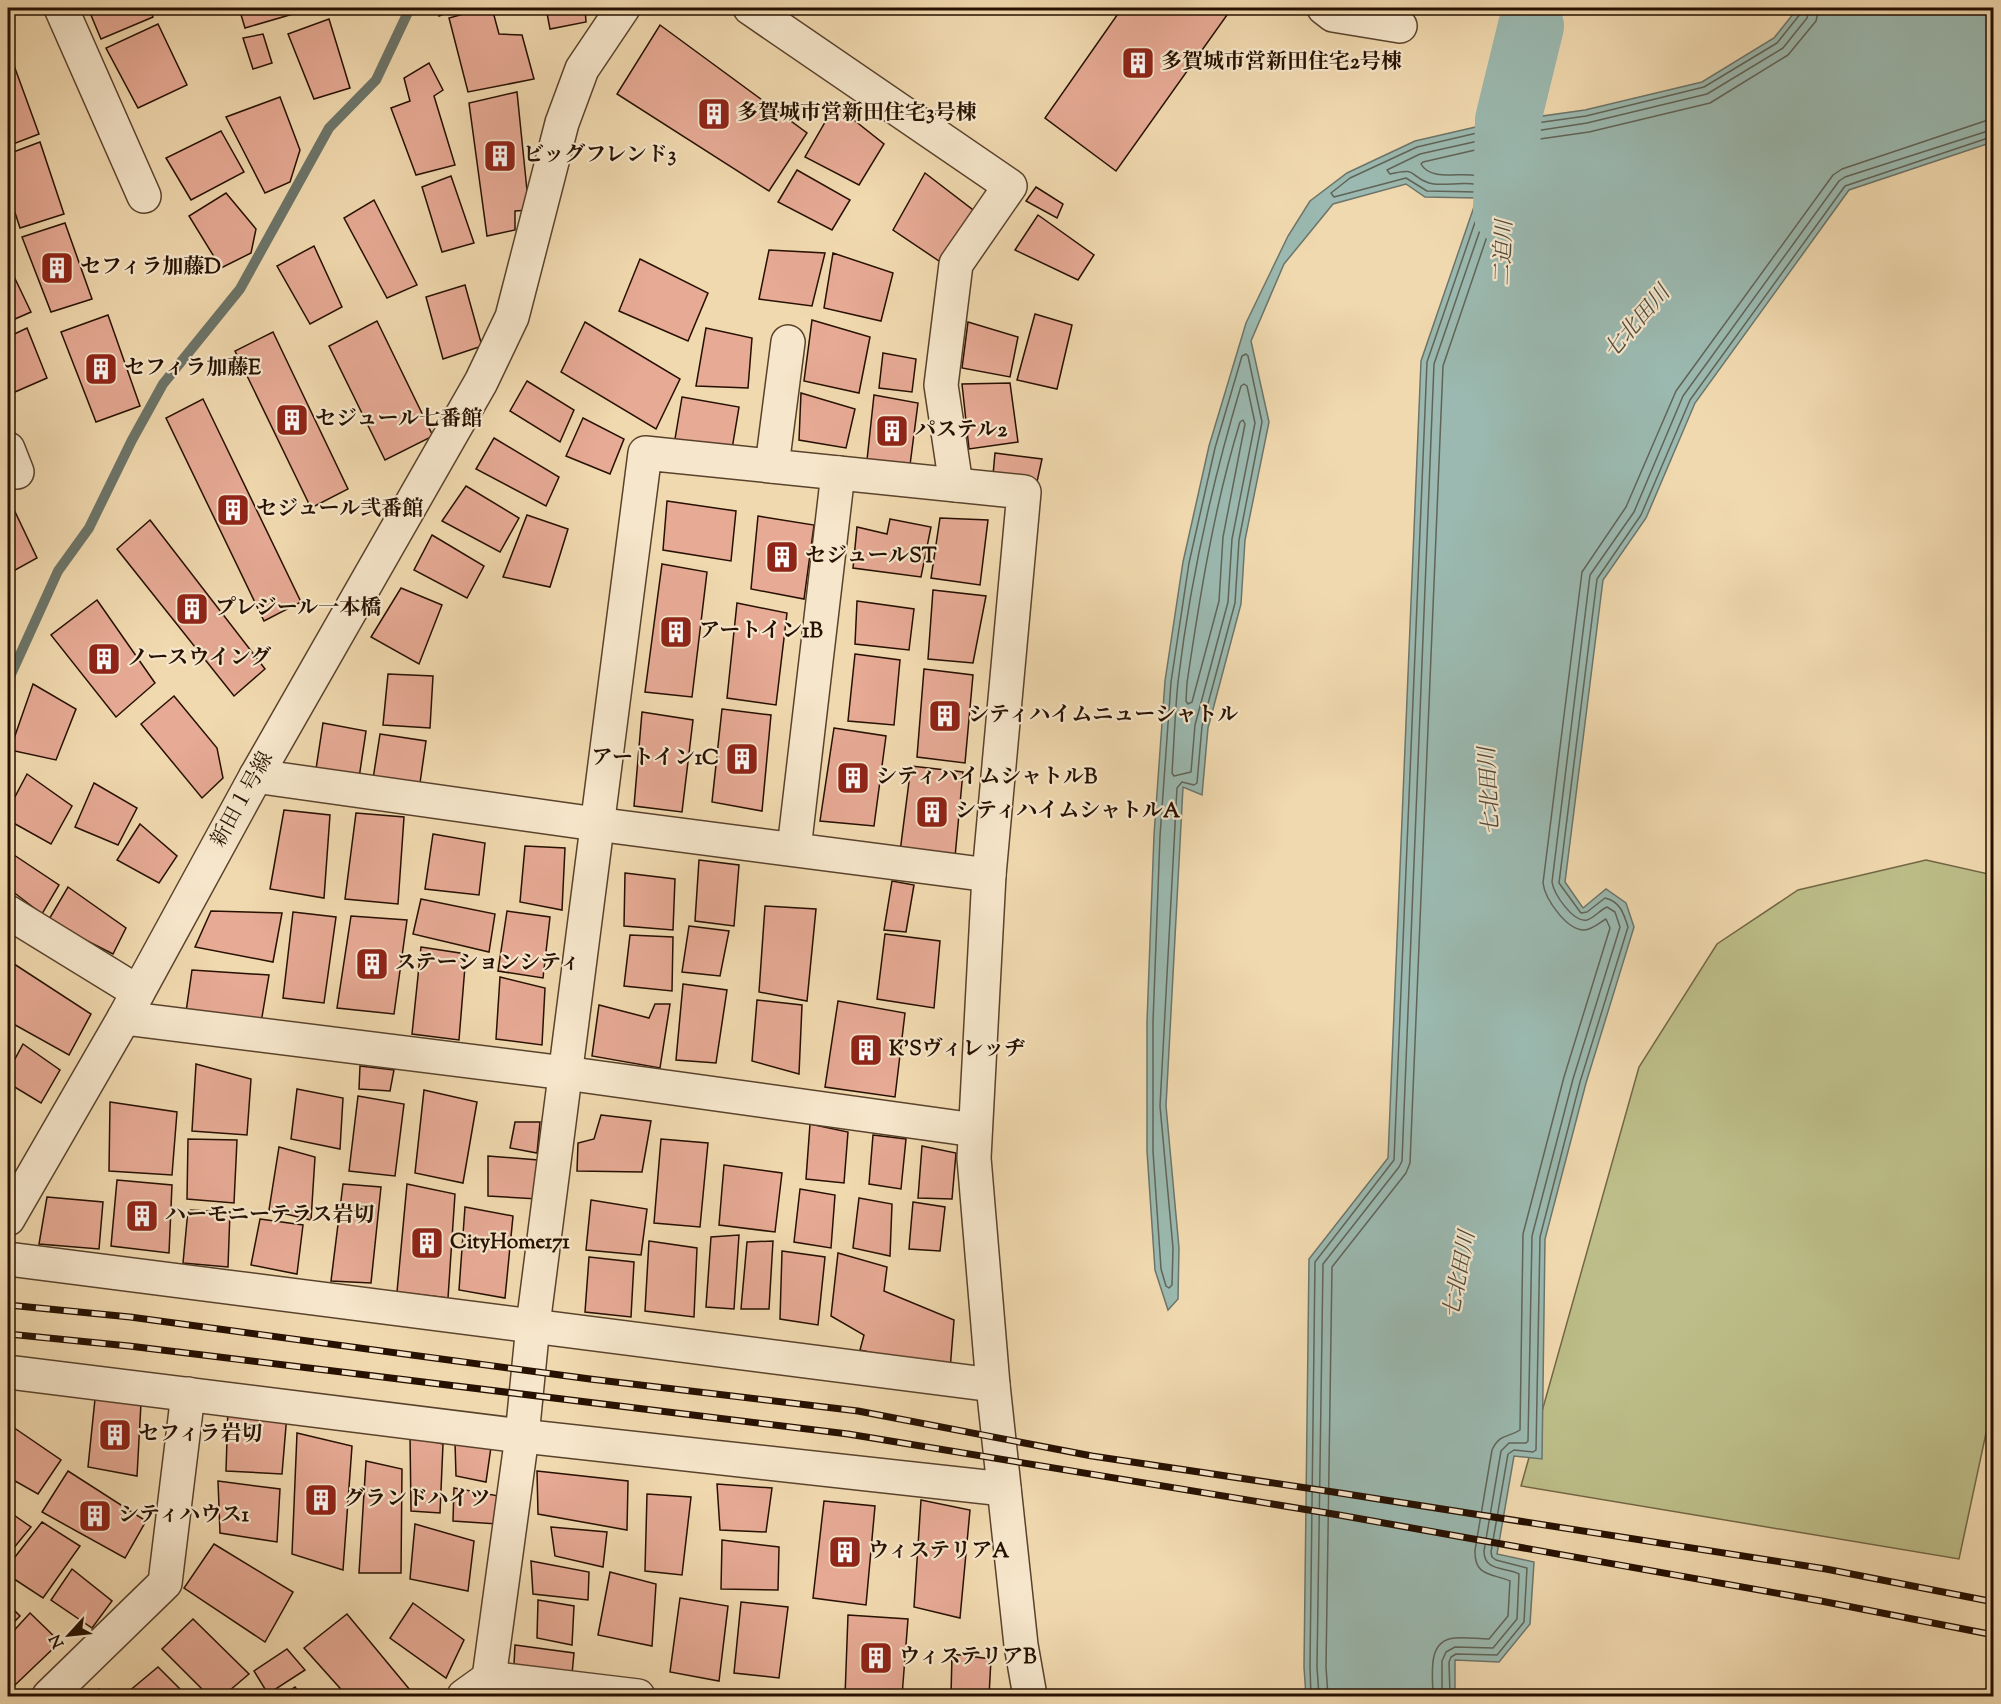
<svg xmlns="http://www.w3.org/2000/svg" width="2001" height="1704" viewBox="0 0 2001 1704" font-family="'Sorts Mill Goudy','Noto Serif JP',serif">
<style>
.green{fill:#bdbe89;stroke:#726745;stroke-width:1.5}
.water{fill:#9bb9b0;stroke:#6c756a;stroke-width:1.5}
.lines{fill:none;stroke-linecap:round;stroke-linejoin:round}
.shore{stroke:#606458;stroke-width:1.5}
.stream{stroke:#6c756a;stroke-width:10}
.river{stroke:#9bb9b0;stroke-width:66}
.building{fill:#e7aa95;stroke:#261001;stroke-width:1.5}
.minor-casing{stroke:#59422c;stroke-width:36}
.minor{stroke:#f6e6cb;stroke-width:33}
.rail-casing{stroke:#261001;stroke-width:7}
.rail{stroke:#f6e6cb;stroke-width:4.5;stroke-dasharray:14;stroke-linecap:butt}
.labels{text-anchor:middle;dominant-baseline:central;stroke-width:4.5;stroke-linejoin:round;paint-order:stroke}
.poi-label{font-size:21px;font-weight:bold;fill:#261001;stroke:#f6e6cb;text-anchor:start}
.street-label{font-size:21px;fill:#261001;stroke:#f6e6cb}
.water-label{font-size:22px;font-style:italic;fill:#4f4b3e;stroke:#f6e6cb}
</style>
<rect width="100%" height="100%" fill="#f1d9af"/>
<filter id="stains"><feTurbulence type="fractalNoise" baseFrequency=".00333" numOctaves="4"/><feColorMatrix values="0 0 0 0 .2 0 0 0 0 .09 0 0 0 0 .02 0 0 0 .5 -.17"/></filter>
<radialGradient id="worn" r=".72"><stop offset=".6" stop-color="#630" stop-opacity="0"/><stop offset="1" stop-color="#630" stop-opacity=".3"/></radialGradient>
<!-- green -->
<polygon class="green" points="1926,860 1993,875 1994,1396 1959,1559 1521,1486 1639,1067 1717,944 1798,890"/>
<!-- water -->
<polygon class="water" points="1798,8 1993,8 1993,142 1849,190 1695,403 1646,518 1603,580 1565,882 1583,908 1606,889 1626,903 1634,927 1586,1083 1545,1239 1542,1459 1514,1456 1497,1554 1534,1562 1530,1624 1499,1662 1455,1660 1455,1696 1306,1696 1304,1667 1309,1259 1388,1158 1421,361 1477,198 1425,197 1406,184 1333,204 1284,264 1251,341 1269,422 1245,540 1241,604 1208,728 1202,795 1183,787 1166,1106 1179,1248 1178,1299 1168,1310 1155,1270 1147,1151 1147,1022 1154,835 1165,681 1183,562 1209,446 1246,323 1288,236 1310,201 1347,173 1415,141 1493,123 1585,110 1702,82 1774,38"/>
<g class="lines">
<!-- shore -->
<g class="shore">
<polygon points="1246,354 1248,356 1262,422 1239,540 1235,603 1202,726 1197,783 1194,785 1182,782 1177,788 1160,1106 1173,1248 1172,1285 1169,1288 1166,1286 1161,1269 1153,1151 1153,1022 1160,836 1171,682 1189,563 1215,448 1242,356"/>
<path d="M1244,384L1247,386L1255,423L1232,539L1228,602L1195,725L1191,772L1174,776L1172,773C1174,743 1175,712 1178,682C1190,581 1212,483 1241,386Z"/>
<path d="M1243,420L1245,424L1223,537L1219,601L1192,702L1188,704L1186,701L1187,683C1200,595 1214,507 1240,422Z"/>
<polyline points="1311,1696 1310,1667 1315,1262 1394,1160 1427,362 1483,199 1481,194 1477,192 1427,191 1406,178 1334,197 1331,193 1350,178 1417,147 1494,129 1586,116 1704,87 1777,43 1801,13 1803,8"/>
<path d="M1319,1696L1317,1667L1323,1264L1399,1167L1402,1161L1434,364L1490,201C1488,172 1447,189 1429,183C1408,176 1419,167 1390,174L1387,170L1420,154L1496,137L1587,123L1707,94L1783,48L1807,18L1810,8"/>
<path d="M1328,1696L1326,1667L1332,1267L1406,1173L1410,1163L1443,366L1499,201C1498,153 1436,191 1421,164L1423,162L1497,145L1589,132L1710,103L1788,55L1816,21L1819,8"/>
<path d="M1433,1696C1433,1676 1426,1640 1455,1638C1466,1637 1478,1639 1489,1639L1508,1616L1510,1581C1492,1573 1474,1577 1475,1550L1492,1450C1500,1433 1508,1438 1520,1430L1523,1234L1564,1077L1610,928L1606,919C1599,923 1593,929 1585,930C1567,931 1545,899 1543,883L1582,572L1626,507L1676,391L1833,175L1842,169L1985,121L1994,120"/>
<path d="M1442,1696V1661L1446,1652L1455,1647L1493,1648L1517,1619L1519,1574C1506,1567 1484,1572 1484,1551L1501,1451L1509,1443H1526L1528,1441L1532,1236L1573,1079L1620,927L1615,912L1607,907C1600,910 1594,918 1587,920C1573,923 1554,894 1552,882L1590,575L1634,512L1683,396L1839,181L1845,177L1994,129"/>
<path d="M1450,1696L1449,1662L1451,1657L1456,1654L1497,1655L1524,1622L1527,1568L1496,1560L1492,1557L1491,1552L1508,1454L1514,1450L1533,1452L1536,1450L1540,1237L1580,1082L1628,927C1624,914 1620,901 1605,898L1587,912L1581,913L1559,883L1597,579L1641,515L1690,400L1845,186L1994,136"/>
</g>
<!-- stream -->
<polyline class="stream" points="8,681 58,571 89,528 132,440 163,384 240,289 329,128 376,80 410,8"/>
<!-- river -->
<polyline class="river" points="1506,212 1508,120 1531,26"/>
</g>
<!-- building -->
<g class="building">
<polygon points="88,8 149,8 153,17 101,39"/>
<polygon points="239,8 290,8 293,14 245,28"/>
<polygon points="321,8 343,8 323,13"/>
<polygon points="436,8 456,8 457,9 439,16"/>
<polygon points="485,8 492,8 499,34 522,35 534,79 468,92 449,18"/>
<polygon points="546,8 585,8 586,22 550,29"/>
<polygon points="1122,8 1232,8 1116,171 1045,118"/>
<polygon points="329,19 350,88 314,99 288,34"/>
<polygon points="158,24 187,85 138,108 106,48"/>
<polygon points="660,25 807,133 769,191 617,94"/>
<polygon points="263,34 272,63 253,69 243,38"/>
<polygon points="12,60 39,134 8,146 8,62"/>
<polygon points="429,63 443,90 434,96 455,165 416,175 391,108 410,101 404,78"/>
<polygon points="517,92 529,210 515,211 515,230 487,236 469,103"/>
<polygon points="280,97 300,150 290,182 265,193 226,117"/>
<polygon points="835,105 884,144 859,185 805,157"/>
<polygon points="221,131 244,172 191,200 166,158"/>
<polygon points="40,142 64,214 20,228 8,191 8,154"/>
<polygon points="797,170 850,200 832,230 778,202"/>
<polygon points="925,173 977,213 939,261 893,230"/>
<polygon points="451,176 474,243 442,252 422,187"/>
<polygon points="1036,187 1063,204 1057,218 1026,201"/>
<polygon points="226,193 256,229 251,253 221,268 189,216"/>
<polygon points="374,200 417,285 387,298 344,218"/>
<polygon points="1038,215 1094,255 1078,280 1015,250"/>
<polygon points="65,223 92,299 51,312 22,237"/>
<polygon points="314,246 342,307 310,324 277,266"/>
<polygon points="769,250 825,253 812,306 759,299"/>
<polygon points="833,253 893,273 881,321 824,308"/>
<polygon points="640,259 708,293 688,341 619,311"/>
<polygon points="8,264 31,312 8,322"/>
<polygon points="465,285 482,346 443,359 426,297"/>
<polygon points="1035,314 1072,325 1057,389 1017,380"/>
<polygon points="108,315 140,406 96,422 61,332"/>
<polygon points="812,320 870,337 859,393 804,381"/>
<polygon points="377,321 433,436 385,460 329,346"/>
<polygon points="585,322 680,379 656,429 561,372"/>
<polygon points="968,322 1018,337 1010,377 962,368"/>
<polygon points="27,328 47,378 8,395 8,337"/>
<polygon points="706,328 752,338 748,388 696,386"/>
<polygon points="273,332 348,489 311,508 235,351"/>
<polygon points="883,353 916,359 912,392 879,388"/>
<polygon points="527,381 574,410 560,442 510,411"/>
<polygon points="1010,383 1018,442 969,449 962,384"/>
<polygon points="801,393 855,409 846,448 799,440"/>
<polygon points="874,395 918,403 910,465 867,460"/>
<polygon points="682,397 739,407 732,449 675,439"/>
<polygon points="203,399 301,602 264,621 166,418"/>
<polygon points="583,418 624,439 610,474 566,456"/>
<polygon points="494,438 559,477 546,506 476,469"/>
<polygon points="995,453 1042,459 1037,482 993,475"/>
<polygon points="466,486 519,518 500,552 442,521"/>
<polygon points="8,497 37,558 8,574"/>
<polygon points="667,501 736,511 731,561 663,550"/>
<polygon points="527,515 568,529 550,587 503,577"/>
<polygon points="758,516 814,525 804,599 751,589"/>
<polygon points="940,518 988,520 980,585 931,578"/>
<polygon points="890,519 931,527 921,577 853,568 857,527 887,534"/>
<polygon points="150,520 265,669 234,696 117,549"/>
<polygon points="432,535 484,566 467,598 414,570"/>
<polygon points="662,564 707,572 692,697 645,692"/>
<polygon points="401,588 442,605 419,664 371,637"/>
<polygon points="933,590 986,596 973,663 928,659"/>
<polygon points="97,600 155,683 116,717 51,635"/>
<polygon points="857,601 914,609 909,650 855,644"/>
<polygon points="737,603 787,613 776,705 727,698"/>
<polygon points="855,654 900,660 894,725 848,721"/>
<polygon points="924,669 973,675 965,763 917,757"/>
<polygon points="388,674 433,676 430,728 383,725"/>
<polygon points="33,684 76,709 56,760 10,750"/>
<polygon points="174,696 217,748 223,778 202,798 141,724"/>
<polygon points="722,709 771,715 762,811 712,802"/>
<polygon points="642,712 693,720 682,812 634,806"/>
<polygon points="323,723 366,731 359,778 316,769"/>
<polygon points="834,728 886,736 874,826 820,821"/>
<polygon points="380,734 426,741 420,783 373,779"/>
<polygon points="911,766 963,772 955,857 900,852"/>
<polygon points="27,774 72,806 51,844 8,820 8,810"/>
<polygon points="94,783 137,808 118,845 75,827"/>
<polygon points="284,810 330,815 324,898 270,889"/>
<polygon points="356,813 404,817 398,904 345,899"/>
<polygon points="140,824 177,856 159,883 117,860"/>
<polygon points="433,834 485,843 479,895 425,889"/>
<polygon points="525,846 565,848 562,910 520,902"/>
<polygon points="8,851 59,885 42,914 8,888"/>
<polygon points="699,860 739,865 734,926 695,921"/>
<polygon points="625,873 675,879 673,930 624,926"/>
<polygon points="892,881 914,885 906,932 884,930"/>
<polygon points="68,887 126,928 113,954 48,921"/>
<polygon points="421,899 495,914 489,952 413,934"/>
<polygon points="765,906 816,909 807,1001 759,992"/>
<polygon points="211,911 282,913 273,962 195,947"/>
<polygon points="507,911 550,917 543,978 498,971"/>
<polygon points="293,912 336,917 324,1003 283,998"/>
<polygon points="351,916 407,920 394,1014 337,1008"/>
<polygon points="689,926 729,931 720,976 682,972"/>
<polygon points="885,934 940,941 934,1008 877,999"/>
<polygon points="630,935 673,937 672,991 624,986"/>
<polygon points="421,947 466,954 459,1040 412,1034"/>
<polygon points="8,960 91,1014 69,1055 8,1021"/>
<polygon points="192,970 269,975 261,1023 186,1012"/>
<polygon points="500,977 545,988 542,1045 496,1039"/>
<polygon points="683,984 727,990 716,1063 676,1060"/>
<polygon points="757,1000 802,1005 799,1074 752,1061"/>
<polygon points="838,1001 905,1013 895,1097 825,1087"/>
<polygon points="655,1004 670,1004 660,1068 592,1056 599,1005 649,1018"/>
<polygon points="8,1036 14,1041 8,1054"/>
<polygon points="23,1044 60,1070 41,1103 8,1083 8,1072"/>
<polygon points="196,1064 251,1079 247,1135 192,1131"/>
<polygon points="360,1066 394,1070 390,1091 359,1089"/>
<polygon points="297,1089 343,1098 340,1149 291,1139"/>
<polygon points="424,1090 477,1102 463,1183 415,1173"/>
<polygon points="358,1096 404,1104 395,1176 349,1171"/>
<polygon points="110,1102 177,1112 172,1175 109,1171"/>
<polygon points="601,1115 651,1121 642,1172 577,1171 578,1143 594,1139"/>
<polygon points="515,1122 540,1122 537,1153 510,1148"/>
<polygon points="810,1124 848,1132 844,1183 806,1179"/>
<polygon points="873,1135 906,1139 901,1189 869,1184"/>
<polygon points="188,1139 237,1140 234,1203 187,1199"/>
<polygon points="661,1139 708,1143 700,1227 654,1223"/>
<polygon points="922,1146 956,1153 952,1199 918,1198"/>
<polygon points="279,1147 315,1157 311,1220 269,1210"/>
<polygon points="488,1156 538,1160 538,1199 488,1196"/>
<polygon points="724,1165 782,1173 775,1232 719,1225"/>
<polygon points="117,1180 172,1185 169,1253 111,1246"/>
<polygon points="343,1184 381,1187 371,1283 331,1281"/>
<polygon points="407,1184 455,1194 448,1298 397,1292"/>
<polygon points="800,1189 835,1195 831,1248 794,1242"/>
<polygon points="47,1197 103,1202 99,1249 39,1244"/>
<polygon points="859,1198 892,1204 890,1256 853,1248"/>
<polygon points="591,1200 647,1209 641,1255 586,1250"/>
<polygon points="913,1202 945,1207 940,1251 909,1249"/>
<polygon points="465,1207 513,1216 505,1298 459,1290"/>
<polygon points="188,1210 230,1212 228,1267 183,1263"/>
<polygon points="260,1219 303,1225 297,1274 251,1265"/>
<polygon points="739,1235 734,1309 706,1307 711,1237"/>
<polygon points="649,1241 697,1248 694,1317 645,1311"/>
<polygon points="773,1241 769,1309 741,1309 747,1242"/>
<polygon points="782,1251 825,1257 818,1325 780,1319"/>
<polygon points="838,1253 887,1267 884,1291 954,1320 950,1370 860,1350 864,1335 831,1316"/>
<polygon points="589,1257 634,1262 631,1317 585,1312"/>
<polygon points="95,1399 141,1403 137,1476 88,1467"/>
<polygon points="228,1407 287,1414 282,1474 226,1471"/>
<polygon points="10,1425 61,1460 38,1494 8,1477 8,1429"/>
<polygon points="297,1433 352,1446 343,1570 292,1554"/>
<polygon points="410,1436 443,1444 440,1513 411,1511"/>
<polygon points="455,1442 491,1447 486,1482 456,1476"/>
<polygon points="366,1461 402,1469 401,1573 359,1573"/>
<polygon points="68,1471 146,1521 125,1558 42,1512"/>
<polygon points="537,1471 628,1481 627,1530 538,1514"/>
<polygon points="218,1481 280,1489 277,1542 220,1533"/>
<polygon points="717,1484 772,1488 766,1532 720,1530"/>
<polygon points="454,1488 499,1496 497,1524 453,1521"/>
<polygon points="647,1494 691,1497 682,1575 645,1571"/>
<polygon points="921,1500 970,1510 960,1618 914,1607"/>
<polygon points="824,1501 875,1506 866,1605 813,1598"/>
<polygon points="8,1511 31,1527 8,1555"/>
<polygon points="42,1522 80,1546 43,1598 8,1575 8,1566"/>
<polygon points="415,1524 474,1541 468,1591 410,1579"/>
<polygon points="551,1527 607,1532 603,1567 555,1556"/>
<polygon points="722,1540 779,1547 778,1590 721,1589"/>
<polygon points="214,1544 293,1592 265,1642 184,1588"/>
<polygon points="531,1561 589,1572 588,1600 533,1594"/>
<polygon points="72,1569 112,1601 92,1628 51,1600"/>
<polygon points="610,1572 656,1584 652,1646 598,1635"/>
<polygon points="680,1598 728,1606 719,1681 670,1672"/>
<polygon points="538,1600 574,1606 572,1645 537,1638"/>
<polygon points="741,1602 788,1607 779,1678 734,1673"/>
<polygon points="413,1603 464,1640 446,1678 390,1638"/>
<polygon points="8,1604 20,1616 8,1628"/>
<polygon points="30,1613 60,1642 15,1685 8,1678 8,1637"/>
<polygon points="347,1614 415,1696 347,1696 304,1648"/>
<polygon points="848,1615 908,1619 902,1696 845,1696"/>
<polygon points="193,1619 249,1674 223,1696 209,1696 162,1649"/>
<polygon points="515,1645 574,1653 572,1674 514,1664"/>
<polygon points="287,1649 305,1670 268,1694 254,1671"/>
<polygon points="952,1654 991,1659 989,1696 951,1696"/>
<polygon points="158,1667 187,1696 132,1696 128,1692"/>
<polygon points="295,1687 302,1696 282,1696"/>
<polygon points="99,1689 105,1696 91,1696"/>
</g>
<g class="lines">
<!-- minor casing -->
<g class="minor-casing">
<g id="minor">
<polyline points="61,8 144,196"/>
<polyline points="750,8 1010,186 956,264 941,385 956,485"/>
<polyline points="1324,8 1333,15 1400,26"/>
<polyline points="8,449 17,472"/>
<polyline points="772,466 788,342"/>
<polyline points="256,776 596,824 989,875"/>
<polyline points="794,849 838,473"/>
<polyline points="8,912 138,992"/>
<polyline points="124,1018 565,1073 975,1130"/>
<polyline points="8,1219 124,1018 256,776 481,382 512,317 562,123 582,69 623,8"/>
<polyline points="8,1259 993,1385"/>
<polyline points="8,1372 522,1436 1004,1489"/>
<polyline points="49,1696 165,1583 188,1394"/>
<polyline points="464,1696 489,1678 638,1696"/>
<polyline points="503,1696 489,1678 522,1436 533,1325 645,453 1024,492 989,875 974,1158 993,1385 1021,1645 1030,1696"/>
</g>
</g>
<!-- minor -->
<use href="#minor" class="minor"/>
<!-- rail casing -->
<g class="rail-casing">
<g id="rail">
<polyline points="8,1305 130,1317 590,1379 858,1411 1092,1456 1340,1493 1826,1569 1994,1602"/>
<polyline points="8,1334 129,1346 848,1434 1339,1515 1821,1601 1994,1635"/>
</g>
</g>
<!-- rail -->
<use href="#rail" class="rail"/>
</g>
<!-- icons -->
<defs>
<g id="building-square" transform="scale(1.725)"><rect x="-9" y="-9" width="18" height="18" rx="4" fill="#8f2418" stroke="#f6e6cb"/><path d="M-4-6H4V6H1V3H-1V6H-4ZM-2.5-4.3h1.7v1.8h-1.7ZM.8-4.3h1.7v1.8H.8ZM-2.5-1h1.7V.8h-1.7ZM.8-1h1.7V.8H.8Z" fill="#fff"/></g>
</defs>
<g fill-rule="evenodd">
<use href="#building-square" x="1138" y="63"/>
<use href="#building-square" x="714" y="114"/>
<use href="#building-square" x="500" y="156"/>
<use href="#building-square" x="57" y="268"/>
<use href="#building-square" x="101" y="369"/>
<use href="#building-square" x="292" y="420"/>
<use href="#building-square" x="892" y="431"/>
<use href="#building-square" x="233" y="510"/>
<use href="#building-square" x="782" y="557"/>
<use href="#building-square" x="192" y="609"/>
<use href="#building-square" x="676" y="632"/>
<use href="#building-square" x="104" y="659"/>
<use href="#building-square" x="945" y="716"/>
<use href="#building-square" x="742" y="759"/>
<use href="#building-square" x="853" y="778"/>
<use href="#building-square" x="932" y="812"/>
<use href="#building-square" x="372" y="964"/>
<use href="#building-square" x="866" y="1050"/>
<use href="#building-square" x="142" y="1216"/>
<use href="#building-square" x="427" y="1243"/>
<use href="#building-square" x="115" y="1435"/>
<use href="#building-square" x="321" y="1500"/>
<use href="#building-square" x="95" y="1516"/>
<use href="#building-square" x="845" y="1552"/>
<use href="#building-square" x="876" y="1658"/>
</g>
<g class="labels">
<!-- poi labels -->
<g class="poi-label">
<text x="1161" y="63">多賀城市営新田住宅2号棟</text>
<text x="737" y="114">多賀城市営新田住宅3号棟</text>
<text x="523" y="156">ビッグフレンド3</text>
<text x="80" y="268">セフィラ加藤D</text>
<text x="124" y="369">セフィラ加藤E</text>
<text x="315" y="420">セジュール七番館</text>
<text x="915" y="431">パステル2</text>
<text x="256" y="510">セジュール弐番館</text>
<text x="805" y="557">セジュールST</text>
<text x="215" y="609">プレジール一本橋</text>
<text x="699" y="632">アートイン1B</text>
<text x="127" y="659">ノースウイング</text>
<text x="968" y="716">シティハイムニューシャトル</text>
<text x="719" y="759" text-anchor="end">アートイン1C</text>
<text x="876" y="778">シティハイムシャトルB</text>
<text x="955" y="812">シティハイムシャトルA</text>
<text x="395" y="964">ステーションシティ</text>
<text x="889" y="1050">K'Sヴィレッヂ</text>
<text x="165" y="1216">ハーモニーテラス岩切</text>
<text x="450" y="1243">CityHome171</text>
<text x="138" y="1435">セフィラ岩切</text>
<text x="344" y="1500">グランドハイツ</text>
<text x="118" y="1516">シティハウス1</text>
<text x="868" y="1552">ウィステリアA</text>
<text x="899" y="1658">ウィステリアB</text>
</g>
<!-- street labels -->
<g class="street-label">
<text transform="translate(243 800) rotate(-61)">新田１号線</text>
</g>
<!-- water labels -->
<g class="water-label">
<text transform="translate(1505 253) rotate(-88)">二迫川</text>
<text transform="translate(1638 323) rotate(-49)">七北田川</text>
<text transform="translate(1491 791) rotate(-93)">七北田川</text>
<text transform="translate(1461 1275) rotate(-79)">七北田川</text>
</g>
</g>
<!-- margin -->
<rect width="2001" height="1704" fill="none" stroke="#f1d9af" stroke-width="30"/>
<rect x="9" y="9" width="1983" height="1686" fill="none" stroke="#261001" stroke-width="3"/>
<rect x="15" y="15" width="1971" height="1674" fill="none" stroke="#261001" stroke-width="1.5"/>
<!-- north arrow -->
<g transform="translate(69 1635) rotate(243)" stroke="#f6e6cb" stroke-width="4.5" paint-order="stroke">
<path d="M0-4.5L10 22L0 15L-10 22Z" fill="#261001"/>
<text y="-9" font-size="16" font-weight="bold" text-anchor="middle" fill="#261001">N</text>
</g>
<rect width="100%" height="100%" filter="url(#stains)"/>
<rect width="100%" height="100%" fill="url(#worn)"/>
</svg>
